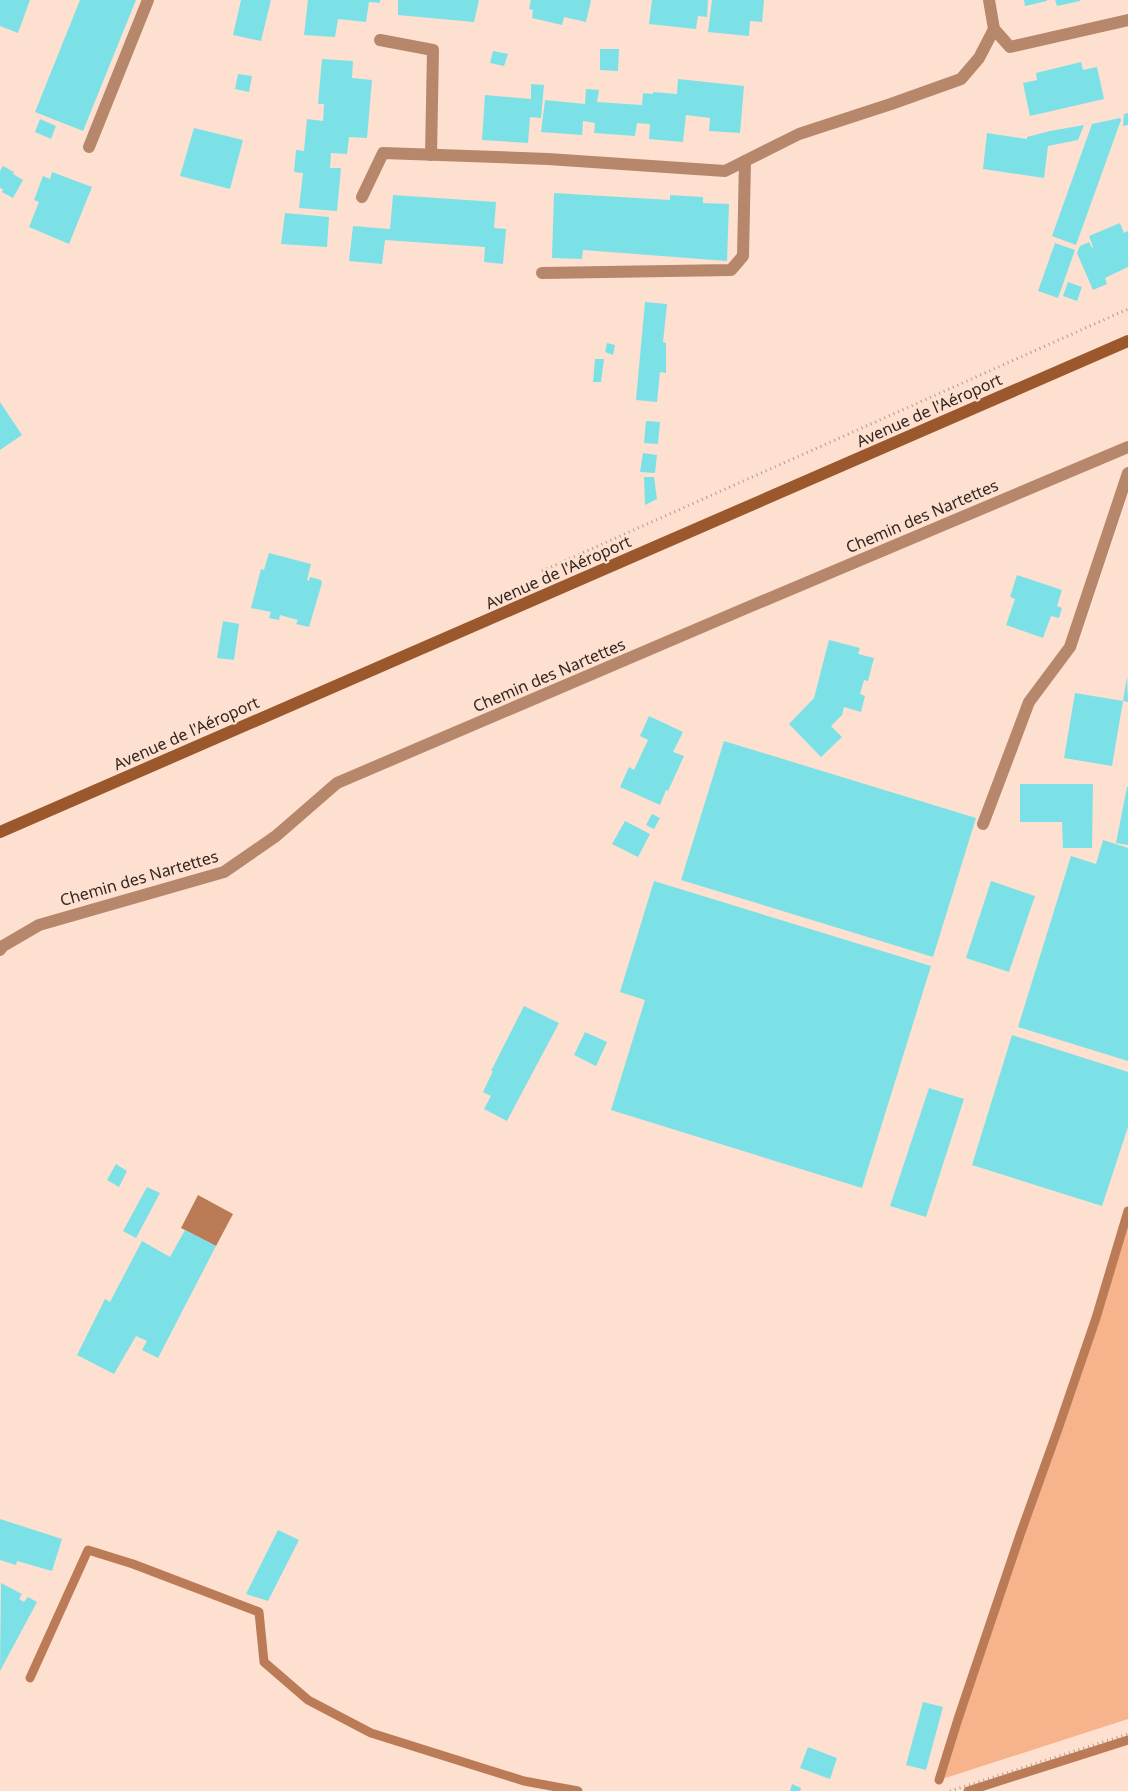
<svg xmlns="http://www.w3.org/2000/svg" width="1128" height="1791" viewBox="0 0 1128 1791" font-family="'Noto Sans',sans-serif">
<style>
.green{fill:#f6b38c}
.water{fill:#bb7b56}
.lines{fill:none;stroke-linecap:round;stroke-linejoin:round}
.stream{stroke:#bb7b56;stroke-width:9}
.building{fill:#7ce1e7}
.path{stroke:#b19a8d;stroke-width:3;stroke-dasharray:1 4;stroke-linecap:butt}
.service{stroke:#b7876c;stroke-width:12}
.minor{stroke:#b7876c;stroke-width:12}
.secondary{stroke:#9b582d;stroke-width:12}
.labels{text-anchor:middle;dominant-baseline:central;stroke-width:4.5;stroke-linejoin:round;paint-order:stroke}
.street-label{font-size:16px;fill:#34261f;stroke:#fde0d0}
</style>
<rect width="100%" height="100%" fill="#fde0d0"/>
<!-- green -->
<polygon class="green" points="1128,1213 1128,1719 939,1780 958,1719 1021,1532 1058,1429"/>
<!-- water -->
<polygon class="water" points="198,1195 233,1214 216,1246 181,1228"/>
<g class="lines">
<!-- stream -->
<g class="stream">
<polyline points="30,1678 88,1550 133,1564 259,1612 264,1662 308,1700 371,1733 524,1781 578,1791"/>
<polyline points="939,1780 958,1719 1021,1532 1058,1429 1096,1318 1128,1211"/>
<polyline points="968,1791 1128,1740"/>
</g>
</g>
<!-- building -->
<g class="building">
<polygon points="0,0 30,0 18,33 0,26"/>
<polygon points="80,0 136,0 83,131 35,112"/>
<polygon points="241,0 271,0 261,41 233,35"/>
<polygon points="308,0 380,0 380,3 369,2 366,22 338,19 335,37 304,35"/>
<polygon points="398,0 479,0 474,22 398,15"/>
<polygon points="531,0 591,0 586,22 564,17 562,25 532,18 533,10 529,9"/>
<polygon points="652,0 708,0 707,17 698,16 696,29 649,24"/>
<polygon points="712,0 764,0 762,22 750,21 749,36 708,32"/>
<polygon points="1024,0 1047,0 1047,1 1025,6"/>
<polygon points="1055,0 1080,0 1080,1 1057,6"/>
<polygon points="600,49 619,49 618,71 600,70"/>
<polygon points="493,51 508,54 504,66 490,63"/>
<polygon points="322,59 353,61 352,78 372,80 367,138 349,137 347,154 331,153 330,168 341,168 337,211 299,208 303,173 294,172 296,150 304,151 307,119 323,121 324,104 318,104"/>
<polygon points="1081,62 1083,70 1097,67 1104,99 1030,116 1023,83 1037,80 1036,73"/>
<polygon points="238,74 252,76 249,92 235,89"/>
<polygon points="678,79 744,86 740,133 709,131 710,118 686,115 683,142 649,139 650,124 637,123 635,136 594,133 595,123 583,121 582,135 541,132 545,100 585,104 586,89 599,90 597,102 642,105 643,93 653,94 653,92 677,94"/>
<polygon points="531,84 544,85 541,118 530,117 528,143 482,140 485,95 531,99"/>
<polygon points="1128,113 1128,125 1123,126 1124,114"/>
<polygon points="1120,118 1121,120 1076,245 1052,236 1092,124"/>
<polygon points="40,119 56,126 51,139 35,132"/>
<polygon points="1084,125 1078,140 1048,146 1044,178 983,169 987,133 1027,139 1027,137 1050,131"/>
<polygon points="194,128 243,140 230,189 180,176"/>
<polygon points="3,166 14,172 13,174 23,180 13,198 2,192 3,189 0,188 0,171"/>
<polygon points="52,172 92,187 69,244 29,227 39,202 34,200 43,176 50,179"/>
<polygon points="554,193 670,200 670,195 703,197 703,203 729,204 727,261 583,250 582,259 552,258"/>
<polygon points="393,195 496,202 494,228 506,229 503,264 484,262 485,247 385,240 382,264 349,261 353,226 390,229"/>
<polygon points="285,213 329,217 327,247 281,244"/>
<polygon points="1120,223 1124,233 1128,231 1128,267 1105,278 1107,284 1093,290 1077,253 1080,246 1089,242 1092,248 1093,247 1089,236"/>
<polygon points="1055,243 1075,250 1058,298 1038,291"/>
<polygon points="1068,282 1082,287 1077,301 1063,296"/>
<polygon points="645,302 667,304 663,342 666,343 666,373 660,372 657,402 636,400"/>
<polygon points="607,343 615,345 613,355 605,352"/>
<polygon points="595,359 604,359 601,382 593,382"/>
<polygon points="0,402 22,435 0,450"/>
<polygon points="646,421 660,422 658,444 644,443"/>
<polygon points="643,453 657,455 655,473 640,472"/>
<polygon points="644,477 654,477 657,499 645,505"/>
<polygon points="269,553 311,564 307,580 309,581 310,577 321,580 322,583 309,627 296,624 298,620 280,615 279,620 269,618 271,612 251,608 261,569 264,570"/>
<polygon points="1017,575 1062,590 1057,606 1062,608 1059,618 1051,616 1043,638 1006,625 1015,599 1010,597"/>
<polygon points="223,621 239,624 234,660 217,658"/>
<polygon points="829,640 860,648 858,654 874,658 868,681 864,680 860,694 865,696 861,712 844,707 842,715 831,726 842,737 821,757 789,724 814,698"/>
<polygon points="1127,676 1128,702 1123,701 1112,766 1064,758 1075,693 1123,701"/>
<polygon points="649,716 683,732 673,752 684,756 668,791 666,790 660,805 620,787 629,767 634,770 648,740 640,736"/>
<polygon points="724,741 976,818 933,957 681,880"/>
<polygon points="1020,784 1093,784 1092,848 1063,848 1062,822 1020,822"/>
<polygon points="1127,787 1128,787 1128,845 1116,843"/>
<polygon points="652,814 660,818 654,829 646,825"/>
<polygon points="625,821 650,834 638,857 612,844"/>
<polygon points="1103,840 1128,848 1128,1061 1018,1027 1071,856 1096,864"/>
<polygon points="654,881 931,966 862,1188 611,1110 645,1000 620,992"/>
<polygon points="991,881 1035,896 1009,972 966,958"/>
<polygon points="524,1006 559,1023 507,1121 484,1109 491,1096 483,1092 493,1071 491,1071"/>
<polygon points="585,1032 607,1042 596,1066 574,1055"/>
<polygon points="1012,1035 1128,1072 1128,1127 1102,1206 972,1165"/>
<polygon points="929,1088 964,1099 926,1217 890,1206"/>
<polygon points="116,1164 127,1171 119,1187 107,1180"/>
<polygon points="147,1187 160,1193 136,1238 123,1231"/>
<polygon points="185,1230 216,1246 158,1358 142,1350 147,1341 136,1336 114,1374 77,1355 105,1299 110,1302 142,1241 170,1257"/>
<polygon points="0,1519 62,1539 52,1571 17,1561 16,1565 0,1560"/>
<polygon points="278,1530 299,1540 268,1601 246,1594"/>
<polygon points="1,1583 22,1594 19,1599 24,1602 28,1597 37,1602 0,1671"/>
<polygon points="923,1702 943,1707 926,1770 906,1765"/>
<polygon points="808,1747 837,1758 830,1779 800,1768"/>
<polygon points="792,1784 801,1788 800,1791 790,1791"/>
</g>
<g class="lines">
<!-- path -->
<g class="path">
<polyline points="542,571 1128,309"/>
<polyline points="950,1791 1128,1734"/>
</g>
<!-- service -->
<polyline class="service" points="89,147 148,0"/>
<!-- minor -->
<g class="minor">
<polyline points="989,0 994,29 1010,47 1128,20"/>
<polyline points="380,40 433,50 431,155"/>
<polyline points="362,197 383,153 548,159 725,171 799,134 891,104 961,79 979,58 994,29"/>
<polyline points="542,273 731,270 743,256 745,161"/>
<polyline points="983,824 1029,702 1070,647 1128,473"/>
<polyline points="0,950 3,946 39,925 224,872 276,836 337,783 744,609 1128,447"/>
</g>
<!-- secondary -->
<polyline class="secondary" points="0,832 1128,341"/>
</g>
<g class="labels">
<!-- street labels -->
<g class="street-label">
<text transform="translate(929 410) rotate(-24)">Avenue de l'Aéroport</text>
<text transform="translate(922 516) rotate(-23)">Chemin des Nartettes</text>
<text transform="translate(558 572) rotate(-24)">Avenue de l'Aéroport</text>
<text transform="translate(549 675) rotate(-23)">Chemin des Nartettes</text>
<text transform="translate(186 733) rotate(-24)">Avenue de l'Aéroport</text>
<text transform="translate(139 878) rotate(-16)">Chemin des Nartettes</text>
</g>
</g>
</svg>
